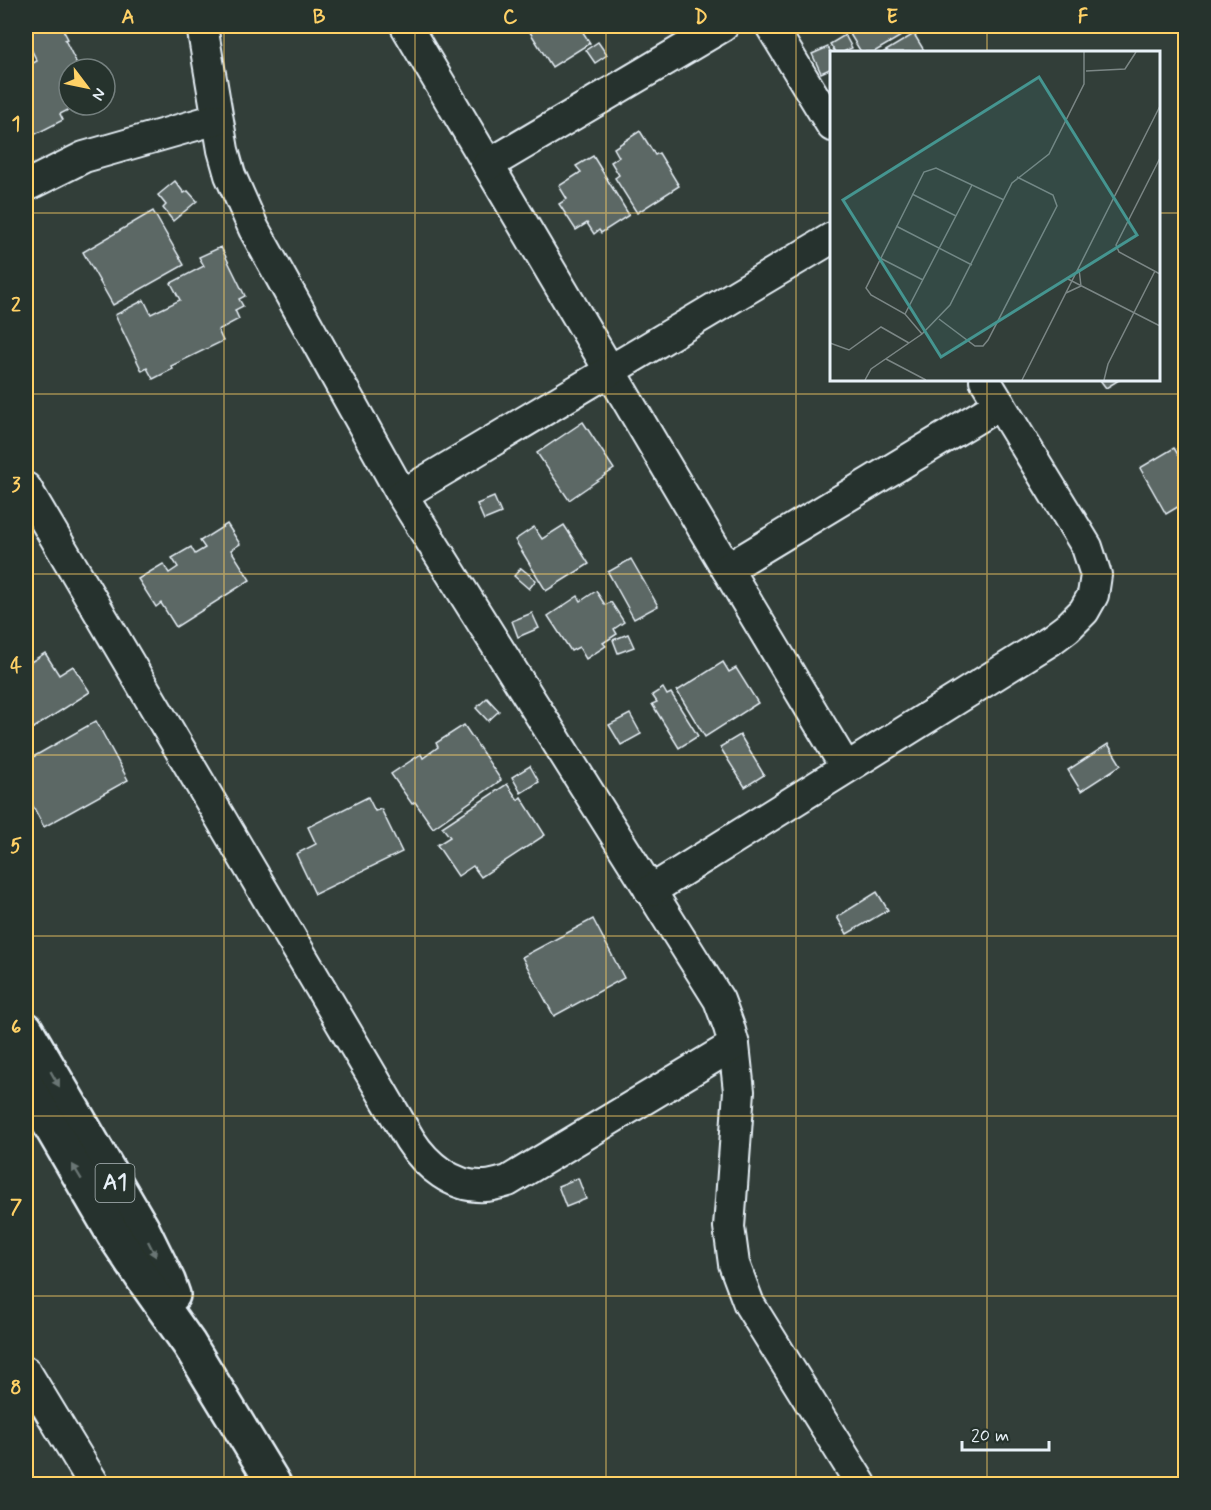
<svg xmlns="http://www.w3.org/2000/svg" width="1211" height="1510" viewBox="0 0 1211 1510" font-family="Mynerve,sans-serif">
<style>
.building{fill:#5c6865;stroke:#e8f1f8;stroke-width:1.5}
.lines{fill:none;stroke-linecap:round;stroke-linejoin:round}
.minor-casing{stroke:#e8f1f8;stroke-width:34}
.highway-casing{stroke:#e8f1f8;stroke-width:38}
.minor{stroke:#26332d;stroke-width:30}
.highway{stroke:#26332d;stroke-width:33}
.oneway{fill:#6a7674}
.grid{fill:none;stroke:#ffd166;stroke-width:1.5;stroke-opacity:0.55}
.labels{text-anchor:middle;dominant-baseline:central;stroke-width:6;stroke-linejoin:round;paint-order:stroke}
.shield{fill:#26332d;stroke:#aeb8bb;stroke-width:1.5}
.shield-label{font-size:22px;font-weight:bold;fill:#e8f1f8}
.inset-road{fill:none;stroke:#7b8685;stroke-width:1.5}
.view{fill:#459590;fill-opacity:0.15;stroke:#459590;stroke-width:3}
.inset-edge{fill:none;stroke:#e8f1f8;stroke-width:3}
.neatline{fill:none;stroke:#ffd166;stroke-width:2}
.grid-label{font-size:20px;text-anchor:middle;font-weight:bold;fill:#ffd166}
</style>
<rect width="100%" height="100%" fill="#323e39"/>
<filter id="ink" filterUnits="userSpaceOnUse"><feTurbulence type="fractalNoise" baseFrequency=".0167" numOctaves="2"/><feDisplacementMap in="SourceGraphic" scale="12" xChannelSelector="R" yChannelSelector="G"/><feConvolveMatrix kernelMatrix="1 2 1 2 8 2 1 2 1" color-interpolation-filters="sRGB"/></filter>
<g filter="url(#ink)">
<!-- building -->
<g class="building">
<polygon points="26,26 61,26 68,39 65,40 77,64 72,67 72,69 69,69 69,105 78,105 60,114 63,120 28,138 26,133 26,67 37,61 26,39"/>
<polygon points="531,26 579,26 590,43 552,67 528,29 532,27"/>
<polygon points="845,26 911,26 913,29 874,52 861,52"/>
<polygon points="914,34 925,52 884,52"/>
<polygon points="845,35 852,48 843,52 835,52 830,44"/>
<polygon points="598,42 607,55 595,63 586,50"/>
<polygon points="828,47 832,54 832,68 821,73 812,54"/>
<polygon points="640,131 655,155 659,153 679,186 637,213 615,178 619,175 611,162 619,157 614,148"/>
<polygon points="593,156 629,215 601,233 599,230 594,234 587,223 576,230 559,204 567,199 559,186 581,172 576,166"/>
<polygon points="175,181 184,193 188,191 197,201 173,221 163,208 166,205 158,195"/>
<polygon points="153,211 184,265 113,305 83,252"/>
<polygon points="221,247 245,296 239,299 243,306 235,310 239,319 218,330 223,341 171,366 173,369 153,379 147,368 142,371 115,315 144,300 151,314 180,300 171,283 204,266 199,257"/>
<polygon points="1100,380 1119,380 1106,388"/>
<polygon points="583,422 614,469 569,500 537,453"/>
<polygon points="1174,448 1186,468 1186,502 1166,514 1140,468"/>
<polygon points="494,497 501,513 484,520 477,504"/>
<polygon points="227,524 240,544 231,550 250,580 176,627 161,603 156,607 138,579 163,564 169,573 178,567 172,558 191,547 195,554 205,548 200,541"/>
<polygon points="564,525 589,564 546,591 515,540 534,527 542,539"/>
<polygon points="631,559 658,606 634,619 608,572"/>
<polygon points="521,568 536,580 529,589 514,576"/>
<polygon points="596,591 605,605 611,602 624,622 614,629 617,634 603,643 606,646 586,659 579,647 571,651 548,616 578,596 581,601"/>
<polygon points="532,613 539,628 518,637 512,621"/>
<polygon points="628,634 634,647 618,653 613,640"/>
<polygon points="45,653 59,675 73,666 90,692 26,733 26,665"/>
<polygon points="723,662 729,672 736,668 758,703 705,737 677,691"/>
<polygon points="663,688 667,695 671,693 698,736 679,748 652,704 657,702 652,695"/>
<polygon points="487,698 499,711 488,721 476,708"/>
<polygon points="630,714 641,734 621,745 609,725"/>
<polygon points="96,721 128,780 44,827 26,793 26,761"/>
<polygon points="464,725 501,780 433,828 415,802 412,804 391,774 421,754 423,758 438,747 436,743"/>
<polygon points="740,735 764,775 745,787 720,747"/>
<polygon points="1108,744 1121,765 1081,791 1068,770"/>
<polygon points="530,766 539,782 521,793 512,777"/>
<polygon points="507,784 518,800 521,797 545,835 481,877 473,866 458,876 437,845 450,837 442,827"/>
<polygon points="368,797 375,811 381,809 402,852 315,894 296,854 316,844 308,827"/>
<polygon points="877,892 888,910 847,934 837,917"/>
<polygon points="593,919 624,978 554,1016 522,957"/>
<polygon points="578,1178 586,1199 566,1207 558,1186"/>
</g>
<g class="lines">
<!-- minor casing -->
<g class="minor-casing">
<g id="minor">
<polyline points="202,26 223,150 230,175 254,229 402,495 719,1000 729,1027 734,1045 739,1091 729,1227 734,1264 749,1304 861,1484"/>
<polyline points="406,26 727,569 846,768"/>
<polyline points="771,26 832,126"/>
<polyline points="488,165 723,26"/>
<polyline points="26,186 84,157 217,119"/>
<path d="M26,488L410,1140C426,1165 453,1188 485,1186C492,1186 501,1183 508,1181L734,1045"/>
<polyline points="402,495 832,238"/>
<polyline points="727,569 1000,404"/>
<polyline points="650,891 1051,640 1067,628 1084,611 1093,595 1096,575 1087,547 985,380"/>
<polyline points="26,1372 94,1484"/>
</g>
</g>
<!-- highway casing -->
<g class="highway-casing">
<g id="highway">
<polyline points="26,1029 142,1228 168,1281 173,1295"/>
<polyline points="26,1084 114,1235 146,1283 189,1344 274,1484"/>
</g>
</g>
<!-- minor -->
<use href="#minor" class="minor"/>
<!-- highway -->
<use href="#highway" class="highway"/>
</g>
<!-- one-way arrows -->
<defs><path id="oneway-solid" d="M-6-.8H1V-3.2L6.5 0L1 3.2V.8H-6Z" transform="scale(1.5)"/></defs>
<g class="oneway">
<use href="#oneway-solid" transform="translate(55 1079) rotate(60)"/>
<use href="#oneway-solid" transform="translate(77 1172) rotate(-121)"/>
<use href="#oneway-solid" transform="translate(152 1249) rotate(64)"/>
</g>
</g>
<!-- grid -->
<path class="grid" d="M224,26V1484M415,26V1484M606,26V1484M796,26V1484M987,26V52M26,213H832M1158,213H1186M987,380V1484M26,394H1186M26,574H1186M26,755H1186M26,936H1186M26,1116H1186M26,1296H1186"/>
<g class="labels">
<!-- shield labels -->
<rect class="shield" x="95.5" y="1164" width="39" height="38" rx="4.5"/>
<g class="shield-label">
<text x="115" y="1183">A1</text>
</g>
</g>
<!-- overview -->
<g transform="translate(830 51)">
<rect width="330" height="330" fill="#323e39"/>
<path class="inset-road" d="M256,20L295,18L306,1M330,107L286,194L289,201L330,223M82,143L126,165M66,175L142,214M50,207L93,229M238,228L330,275M236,242L251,235L249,218M75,263L142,134M109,268L145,295H153L158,289L227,155L223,144L187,126M92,283L75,263L41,244L36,237L94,121L106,117L174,149M0,292L19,299L51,276L79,292M56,308L96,329M35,329L41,318L92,283L120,254L182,132L219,103L254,33V1M192,329L330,55M274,329L278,313L325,220"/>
<path class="view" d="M209,26L307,184L111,306L13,149Z"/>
<rect width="330" height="330" class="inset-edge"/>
</g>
<!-- margin -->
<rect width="1211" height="1510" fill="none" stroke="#26332d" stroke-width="66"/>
<!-- north arrow -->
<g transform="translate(87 87) rotate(122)"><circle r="28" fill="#26332d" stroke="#747f7e" stroke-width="1.5"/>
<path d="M0-4.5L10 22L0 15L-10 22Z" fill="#ffd166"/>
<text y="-9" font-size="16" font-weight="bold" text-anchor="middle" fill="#e8f1f8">N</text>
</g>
<!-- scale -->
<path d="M962 1441v9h87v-9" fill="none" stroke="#e8f1f8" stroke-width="3"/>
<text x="971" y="1441" font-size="18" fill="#e8f1f8" stroke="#26332d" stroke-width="4.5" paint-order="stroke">20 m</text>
<rect x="33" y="33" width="1145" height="1444" class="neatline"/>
<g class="grid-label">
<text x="128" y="23">A</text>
<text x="319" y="23">B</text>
<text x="510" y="23">C</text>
<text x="701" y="23">D</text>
<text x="892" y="23">E</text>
<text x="1083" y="23">F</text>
<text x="16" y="130">1</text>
<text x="16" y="311">2</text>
<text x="16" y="491">3</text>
<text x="16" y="672">4</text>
<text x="16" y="852">5</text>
<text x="16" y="1033">6</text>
<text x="16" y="1213">7</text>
<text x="16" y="1394">8</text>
</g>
</svg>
